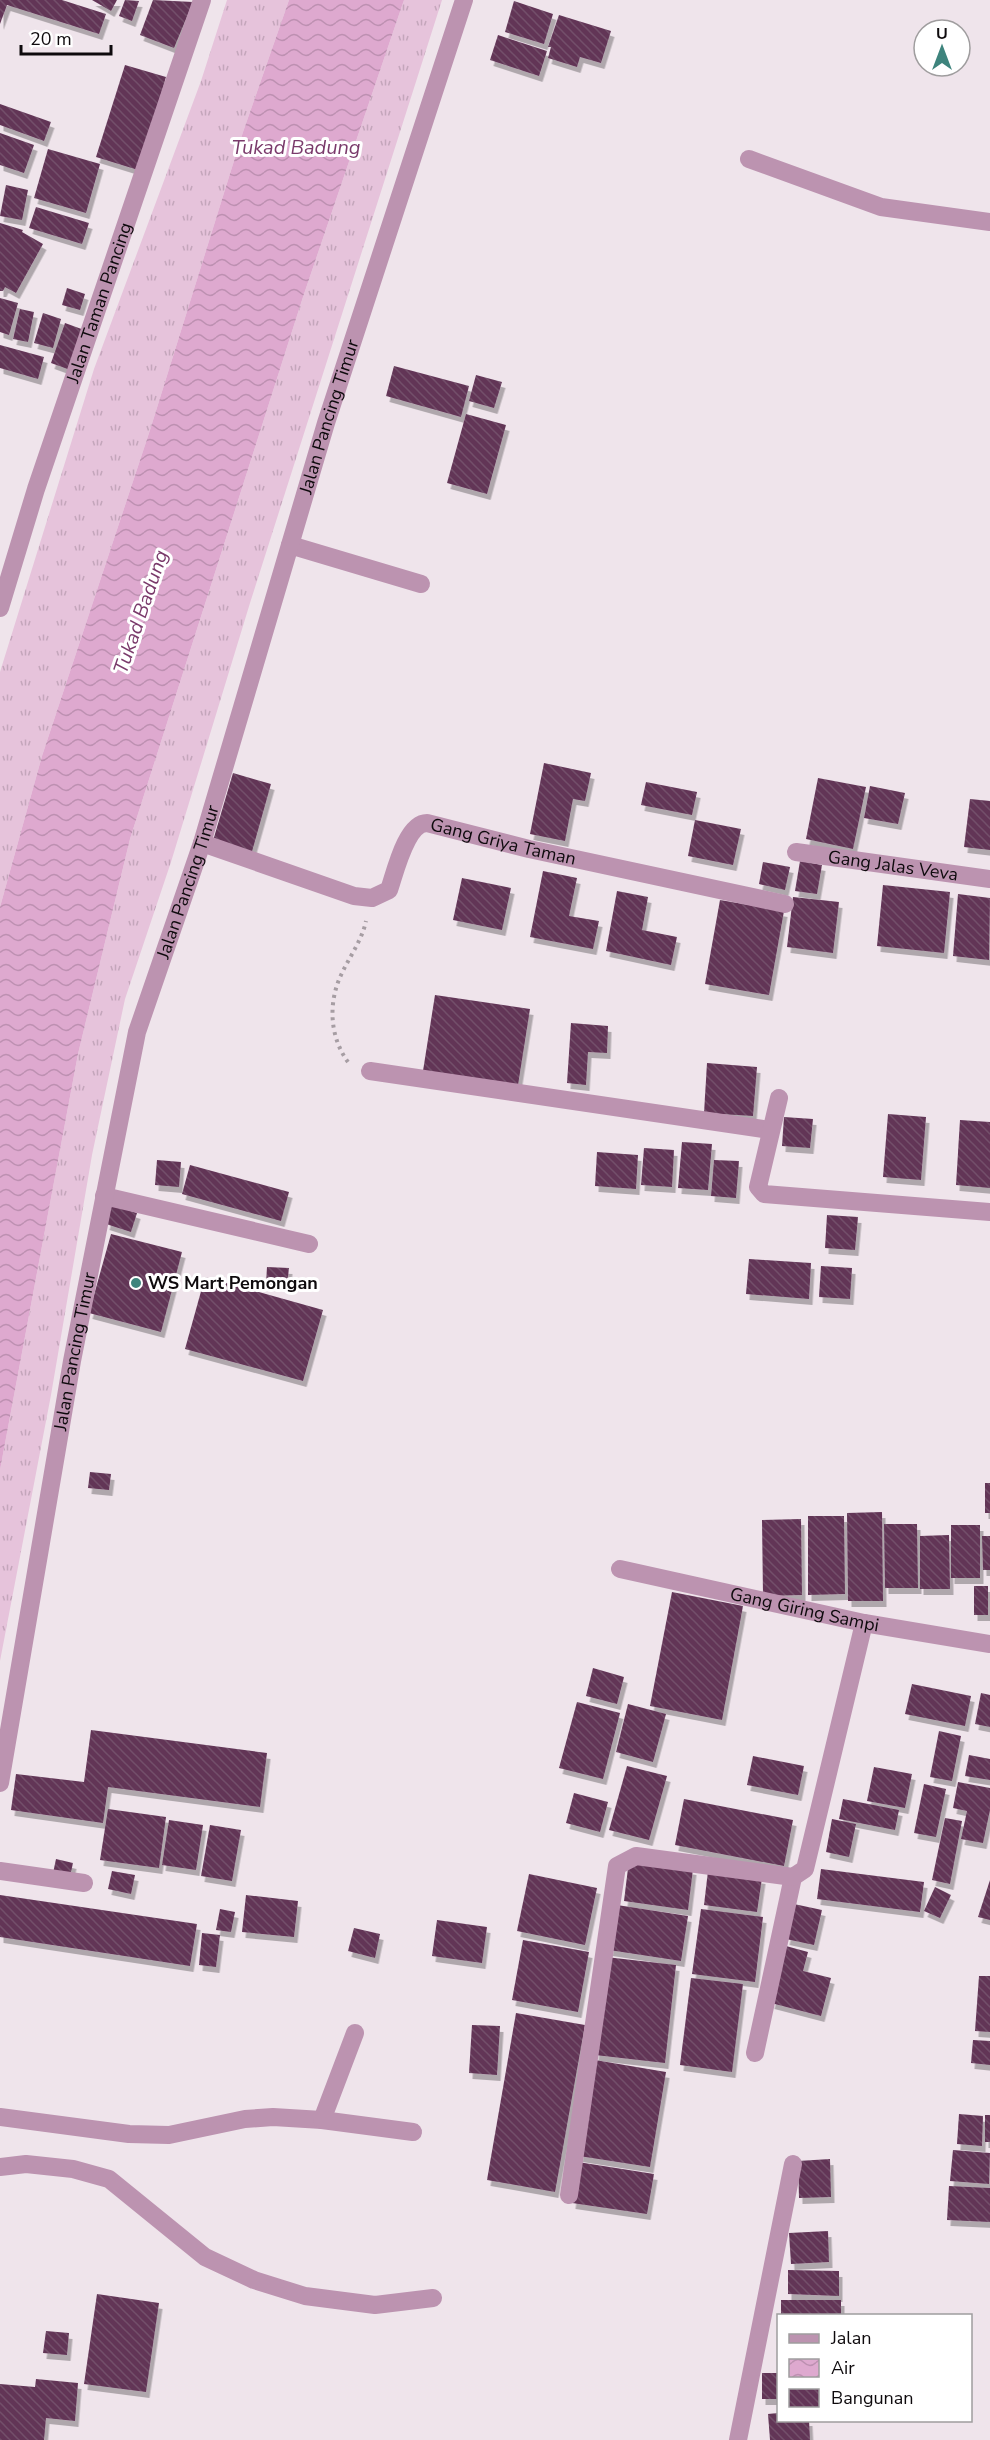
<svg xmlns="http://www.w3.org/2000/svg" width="990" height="2440" viewBox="0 0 990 2440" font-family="'Nunito Sans',sans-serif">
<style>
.grass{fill:url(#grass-tufts)}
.water{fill:url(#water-waves)}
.building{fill:url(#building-back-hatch);filter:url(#shadow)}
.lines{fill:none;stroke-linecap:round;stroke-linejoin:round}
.path{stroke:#a69da3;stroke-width:4;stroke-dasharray:3 4.5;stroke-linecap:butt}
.minor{stroke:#bc93b0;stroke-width:18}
.poi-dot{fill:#3e847d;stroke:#fff;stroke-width:2}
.labels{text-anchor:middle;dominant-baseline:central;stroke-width:6;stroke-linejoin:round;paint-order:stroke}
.street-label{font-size:18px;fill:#0e0a0d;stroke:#fff}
.poi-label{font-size:18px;font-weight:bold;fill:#0e0a0d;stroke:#fff;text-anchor:start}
.water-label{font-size:20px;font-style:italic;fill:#7a3a6b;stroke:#fff}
</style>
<defs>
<pattern id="grass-tufts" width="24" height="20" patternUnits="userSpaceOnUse" patternTransform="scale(1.5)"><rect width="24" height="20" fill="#e6c3db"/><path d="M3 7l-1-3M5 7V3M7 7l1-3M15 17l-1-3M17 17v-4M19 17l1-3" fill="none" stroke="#c4a6bb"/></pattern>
<pattern id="water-waves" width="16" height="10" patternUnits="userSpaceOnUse" patternTransform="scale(1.5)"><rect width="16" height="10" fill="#dea9cf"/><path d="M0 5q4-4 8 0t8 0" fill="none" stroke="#bd90b1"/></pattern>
<pattern id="building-back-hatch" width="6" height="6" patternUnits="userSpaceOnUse" patternTransform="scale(1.5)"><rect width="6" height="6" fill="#623557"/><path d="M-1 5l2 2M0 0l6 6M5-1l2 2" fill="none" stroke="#734f6a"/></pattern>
<filter id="shadow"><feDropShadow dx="3.5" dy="6" stdDeviation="0" flood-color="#0004"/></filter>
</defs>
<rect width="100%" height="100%" fill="#efe4eb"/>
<!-- grass -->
<g class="grass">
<polygon points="227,0 289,0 243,132 150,430 42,756 0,907 0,672 94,369 201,81"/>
<polygon points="404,0 442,0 250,603 171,862 125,999 92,1155 51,1395 0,1661 0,1470 78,1054 130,839 303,297"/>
</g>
<!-- water -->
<polygon class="water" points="289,0 404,0 303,297 130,839 78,1054 0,1470 0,907 42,756 150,430 243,132"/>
<!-- building -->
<g class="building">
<polygon points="0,0 62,0 106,14 99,34 7,5 0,24"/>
<polygon points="92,0 117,0 111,11"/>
<polygon points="125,0 139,1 132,21 119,16"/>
<polygon points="153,0 193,2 174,48 140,35"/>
<polygon points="514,1 553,14 544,44 505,32"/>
<polygon points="559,15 611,31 601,63 580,57 577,67 548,58 551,47 548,47"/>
<polygon points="498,35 547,51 539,76 490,60"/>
<polygon points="125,65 166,77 138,170 96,157"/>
<polygon points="0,104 51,122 44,141 0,125"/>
<polygon points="0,133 34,145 24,173 0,165"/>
<polygon points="48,149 100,164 86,213 34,198"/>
<polygon points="6,185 28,190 22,220 0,216"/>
<polygon points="36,207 89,223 82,244 29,228"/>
<polygon points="0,223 23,230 22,232 43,244 16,293 5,287 3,291 0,291"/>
<polygon points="67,288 85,294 80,310 62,305"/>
<polygon points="0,298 18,303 9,335 0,332"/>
<polygon points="20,309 34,312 28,342 13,339"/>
<polygon points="43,313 61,319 53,348 34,343"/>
<polygon points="65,323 87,331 73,371 51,363"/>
<polygon points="0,345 44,357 38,379 0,368"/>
<polygon points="394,366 469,386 461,417 386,396"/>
<polygon points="476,375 502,382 494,408 469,401"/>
<polygon points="466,414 506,425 487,494 447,483"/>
<polygon points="544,763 591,773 585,801 573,799 565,841 530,834"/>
<polygon points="233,773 271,784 251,855 212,844"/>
<polygon points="818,778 866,787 853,849 806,839"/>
<polygon points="646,782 697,792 692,815 641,805"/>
<polygon points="870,786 905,793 898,824 864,818"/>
<polygon points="970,799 990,801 990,850 964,847"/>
<polygon points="695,820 741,829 733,865 688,856"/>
<polygon points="800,861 822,865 817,894 795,891"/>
<polygon points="763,862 790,867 785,890 759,884"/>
<polygon points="543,871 577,878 569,916 599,921 593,949 530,937"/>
<polygon points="462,878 511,888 502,930 453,920"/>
<polygon points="883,885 950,892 944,953 877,946"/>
<polygon points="617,891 648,897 642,930 677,937 671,965 606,951"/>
<polygon points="958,894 990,898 989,960 953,956"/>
<polygon points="793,897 839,902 833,953 787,947"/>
<polygon points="720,900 784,911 769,995 705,984"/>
<polygon points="435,995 530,1009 518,1085 423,1071"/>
<polygon points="571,1023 608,1026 607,1053 588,1052 586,1085 567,1083"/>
<polygon points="707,1063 757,1067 753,1116 704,1113"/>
<polygon points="888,1114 926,1117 921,1180 883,1177"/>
<polygon points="784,1117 813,1119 810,1148 782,1146"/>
<polygon points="960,1120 990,1122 990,1188 956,1185"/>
<polygon points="682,1142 712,1144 708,1190 678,1188"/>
<polygon points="644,1148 674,1150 672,1187 641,1185"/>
<polygon points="597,1152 638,1155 636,1189 595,1186"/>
<polygon points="157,1160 181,1162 179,1187 155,1185"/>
<polygon points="714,1160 739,1161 736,1198 711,1196"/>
<polygon points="190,1165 289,1192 281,1221 182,1194"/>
<polygon points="112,1205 137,1213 131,1232 106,1224"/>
<polygon points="827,1215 858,1217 855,1250 825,1248"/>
<polygon points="111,1234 182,1252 161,1332 89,1313"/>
<polygon points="749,1259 811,1263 809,1299 746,1294"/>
<polygon points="821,1266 852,1268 850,1299 819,1297"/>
<polygon points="267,1267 289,1268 287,1285 266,1284"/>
<polygon points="205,1277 323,1310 303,1381 185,1349"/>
<polygon points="90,1472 111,1474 109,1490 88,1488"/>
<rect x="985" y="1483" width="5" height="30"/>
<polygon points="882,1512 883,1601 848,1601 847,1513"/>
<polygon points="808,1516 844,1516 845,1594 808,1595"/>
<polygon points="801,1519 802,1595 763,1596 762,1520"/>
<polygon points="884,1524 917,1524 918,1588 885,1588"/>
<rect x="951" y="1525" width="29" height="53"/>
<polygon points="949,1535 950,1589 920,1589 920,1536"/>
<polygon points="982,1536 990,1536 990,1570 983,1570"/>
<rect x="974" y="1586" width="14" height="29"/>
<polygon points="672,1592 743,1606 722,1720 650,1706"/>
<polygon points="593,1668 624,1677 617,1704 586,1696"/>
<polygon points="912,1684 971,1696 965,1726 905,1714"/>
<polygon points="981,1693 990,1695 990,1727 975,1724"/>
<polygon points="577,1702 620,1713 603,1779 559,1768"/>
<polygon points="628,1704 666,1714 653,1762 616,1752"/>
<polygon points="91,1730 267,1753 260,1807 108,1787 103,1823 11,1810 16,1774 84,1782"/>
<polygon points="939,1731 961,1736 952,1781 930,1777"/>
<polygon points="969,1755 990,1759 990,1780 965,1776"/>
<polygon points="753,1756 804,1766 798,1795 747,1785"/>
<polygon points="627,1766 667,1776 649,1840 609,1830"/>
<polygon points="874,1767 912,1774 905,1808 867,1801"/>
<polygon points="958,1782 990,1788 990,1810 983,1843 961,1839 967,1811 953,1808"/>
<polygon points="924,1784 946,1789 936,1837 914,1833"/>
<polygon points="574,1793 608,1802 600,1832 566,1823"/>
<polygon points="684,1799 793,1820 784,1866 675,1845"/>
<polygon points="843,1799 899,1810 895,1830 839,1819"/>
<polygon points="108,1809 166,1817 159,1868 100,1860"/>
<polygon points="945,1818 962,1821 950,1884 932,1880"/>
<polygon points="832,1819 856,1824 849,1857 826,1852"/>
<polygon points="169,1820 203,1825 196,1870 162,1865"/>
<polygon points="210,1825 241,1830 232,1881 201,1876"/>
<polygon points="56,1859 73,1863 69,1881 52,1878"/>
<polygon points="629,1860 693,1869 688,1910 624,1901"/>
<polygon points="821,1869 924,1882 920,1912 817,1899"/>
<polygon points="112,1871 135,1875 131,1894 108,1889"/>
<polygon points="708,1871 762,1878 757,1912 704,1905"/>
<polygon points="529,1874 597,1888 585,1945 517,1931"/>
<polygon points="990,1880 990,1920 978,1917"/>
<polygon points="935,1887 951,1895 940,1918 924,1911"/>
<polygon points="0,1895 197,1924 190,1966 0,1937"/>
<polygon points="246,1895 298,1901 294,1937 242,1932"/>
<polygon points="794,1904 822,1910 814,1945 786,1939"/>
<polygon points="617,1905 688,1916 681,1961 609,1950"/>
<polygon points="220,1909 235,1912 231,1932 216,1930"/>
<polygon points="701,1909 763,1917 755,1982 692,1974"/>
<polygon points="437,1920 487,1927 482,1963 432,1956"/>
<polygon points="354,1928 380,1934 375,1958 348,1951"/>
<polygon points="202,1933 220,1935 216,1967 199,1965"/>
<polygon points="523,1940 589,1952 578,2012 512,2000"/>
<polygon points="786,1946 808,1952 803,1971 831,1978 821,2016 771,2003"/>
<polygon points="606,1957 676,1965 665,2063 595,2055"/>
<polygon points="979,1976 990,1976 990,2032 975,2031"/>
<polygon points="691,1978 743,1984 732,2072 680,2065"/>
<polygon points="516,2013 585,2025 555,2192 487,2180"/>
<polygon points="472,2025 500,2026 497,2075 469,2073"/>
<polygon points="973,2040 990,2041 990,2065 971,2063"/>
<polygon points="595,2060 666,2072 650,2167 579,2156"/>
<polygon points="959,2114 983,2116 982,2146 957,2144"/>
<rect x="985" y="2115" width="5" height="27"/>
<polygon points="953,2150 990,2153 989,2184 950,2181"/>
<polygon points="830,2159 831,2197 799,2198 798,2161"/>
<polygon points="578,2162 654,2174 647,2214 572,2203"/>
<polygon points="949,2186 990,2188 990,2222 947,2220"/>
<polygon points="828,2231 829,2262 791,2264 789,2233"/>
<polygon points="788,2270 839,2271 839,2296 788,2294"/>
<polygon points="97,2294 159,2303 146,2392 84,2384"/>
<rect x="781" y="2300" width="60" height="16"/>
<polygon points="46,2331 69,2333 67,2355 43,2353"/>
<rect x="762" y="2373" width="16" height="26"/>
<polygon points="36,2379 78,2383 75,2421 46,2418 44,2440 0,2440 0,2384 35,2387"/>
<polygon points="778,2413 778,2420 809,2420 810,2440 770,2440 768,2414"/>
</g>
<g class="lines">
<!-- path -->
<path class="path" d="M348,1062C329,1036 328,1001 342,973C350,956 362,940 366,921"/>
<!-- minor -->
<g class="minor">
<polyline points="749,159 881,207 990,222"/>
<polyline points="290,545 421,584"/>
<path id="s1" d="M0,608L36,489L202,0"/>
<path id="s2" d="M202,843L354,896L372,898L389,890C395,873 406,823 427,823L529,849L785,904"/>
<path id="s3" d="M796,852L990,879"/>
<polyline points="370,1071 770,1130"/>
<polyline points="779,1098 758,1187 764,1194 990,1212"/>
<polyline points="104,1196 309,1244"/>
<path id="s4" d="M620,1569L864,1623L990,1644"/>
<path id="s5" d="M0,1783L72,1361L137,1032L202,843L326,423L464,0"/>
<polyline points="0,1871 84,1883"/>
<polyline points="755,2053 793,1877"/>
<polyline points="0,2117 129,2134 169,2135 245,2119 273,2117 322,2120 355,2033"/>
<polyline points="322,2120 413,2132"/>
<polyline points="0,2167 26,2164 73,2169 109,2179 205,2257 254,2280 305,2296 375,2305 433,2298"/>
<polyline points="569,2195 617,1866 636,1856 793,1877 805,1869 864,1623"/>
<polyline points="738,2440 793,2164"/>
</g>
</g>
<!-- markers -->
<circle class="poi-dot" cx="136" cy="1283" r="6"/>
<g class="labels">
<!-- street labels -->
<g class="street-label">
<text stroke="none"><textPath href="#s1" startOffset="321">Jalan Taman Pancing</textPath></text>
<text stroke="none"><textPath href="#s5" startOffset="1408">Jalan Pancing Timur</textPath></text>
<text stroke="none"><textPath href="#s2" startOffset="357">Gang Griya Taman</textPath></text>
<text stroke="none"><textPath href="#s3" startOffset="98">Gang Jalas Veva</textPath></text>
<text stroke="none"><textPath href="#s5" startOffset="922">Jalan Pancing Timur</textPath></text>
<text stroke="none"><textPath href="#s5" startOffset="438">Jalan Pancing Timur</textPath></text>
<text stroke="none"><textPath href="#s4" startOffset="189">Gang Giring Sampi</textPath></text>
</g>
<!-- poi labels -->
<g class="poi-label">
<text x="148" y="1283">WS Mart Pemongan</text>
</g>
<!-- water labels -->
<g class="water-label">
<text x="296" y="147">Tukad Badung</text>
<text transform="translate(141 612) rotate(-71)">Tukad Badung</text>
</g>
</g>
<!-- legend -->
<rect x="777" y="2314" width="195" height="108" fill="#ffffff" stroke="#9f9d9e" stroke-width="1.5"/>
<rect x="789" y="2334" width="30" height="9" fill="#bc93b0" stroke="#9f9d9e" stroke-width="1.5"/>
<text x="831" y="2344" font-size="18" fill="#0e0a0d">Jalan</text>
<rect x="789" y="2359" width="30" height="18" fill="url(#water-waves)" stroke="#9f9d9e" stroke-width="1.5"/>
<text x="831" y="2374" font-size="18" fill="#0e0a0d">Air</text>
<rect x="789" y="2389" width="30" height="18" fill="url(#building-back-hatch)" stroke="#9f9d9e" stroke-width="1.5"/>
<text x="831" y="2404" font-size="18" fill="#0e0a0d">Bangunan</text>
<!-- north arrow -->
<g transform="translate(942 48)"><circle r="28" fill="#ffffff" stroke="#9f9d9e" stroke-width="1.5"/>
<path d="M0-4.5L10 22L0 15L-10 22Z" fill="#3e847d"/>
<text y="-9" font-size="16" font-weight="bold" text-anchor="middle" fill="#0e0a0d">U</text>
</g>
<!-- scale -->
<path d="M21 45v9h90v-9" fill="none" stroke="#0e0a0d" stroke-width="3"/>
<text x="30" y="45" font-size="18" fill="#0e0a0d" stroke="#ffffff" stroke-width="4.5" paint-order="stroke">20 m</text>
</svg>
